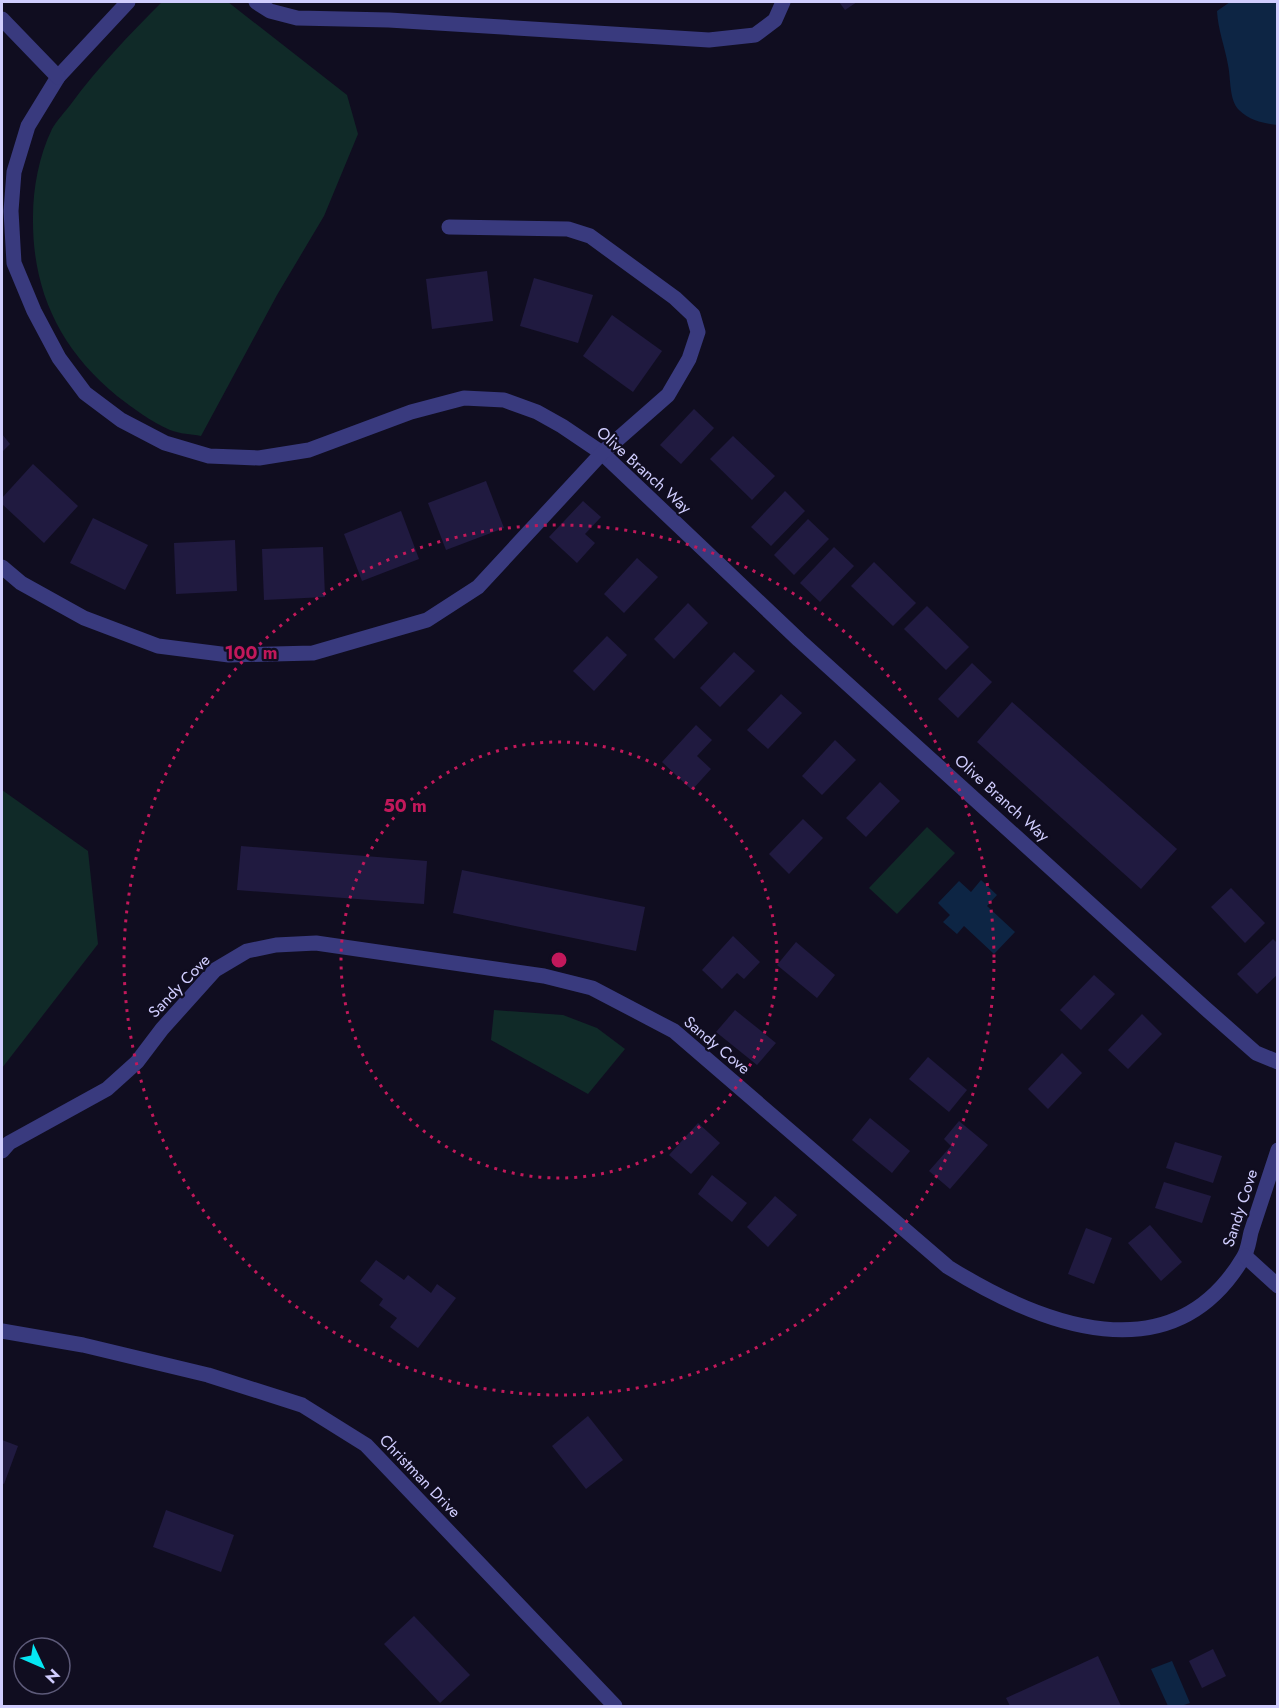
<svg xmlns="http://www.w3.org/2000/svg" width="1279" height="1708" viewBox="0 0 1279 1708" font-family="Jost,sans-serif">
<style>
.green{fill:#102a28}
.water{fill:#0d2544}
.building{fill:#201a40}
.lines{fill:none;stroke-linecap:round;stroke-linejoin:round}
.minor{stroke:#393a7e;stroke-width:15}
.ring{fill:none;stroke:#c2185b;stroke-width:3;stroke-dasharray:3 6}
.labels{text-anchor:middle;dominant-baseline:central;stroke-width:4.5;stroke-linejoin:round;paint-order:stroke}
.street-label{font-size:16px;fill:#d0cdfe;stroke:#100d20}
.centre{fill:#c2185b;stroke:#100d20;stroke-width:3}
.ring-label{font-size:18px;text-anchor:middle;font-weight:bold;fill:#c2185b;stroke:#100d20;stroke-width:4.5;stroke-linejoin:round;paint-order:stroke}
</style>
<rect width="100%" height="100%" fill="#100d20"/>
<!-- green -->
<g class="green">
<path d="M162,2H228L347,95L358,134L324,216L277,295L201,436C191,434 180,434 170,430C150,421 134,409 117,396C60,349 32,291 33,217C33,188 39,156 52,129C57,120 65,112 71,104C98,67 130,34 162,2Z"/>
<polygon points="2,790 88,851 98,944 2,1068"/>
<polygon points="927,827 955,853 897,914 869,888"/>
<polygon points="494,1010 563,1015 597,1028 625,1049 588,1094 491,1040"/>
</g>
<!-- water -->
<g class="water">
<path d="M1230,2H1277V125C1263,123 1250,121 1239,110C1229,100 1231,79 1228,65C1225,47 1218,30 1217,11Z"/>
<polygon points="981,880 997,895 987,906 1015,932 994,954 964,926 957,934 943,922 950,915 938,903 959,881 971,892"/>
<polygon points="1172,1661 1190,1703 1181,1706 1168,1706 1151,1669"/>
</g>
<!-- building -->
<g class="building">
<polygon points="839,2 857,2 845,10"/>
<polygon points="487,271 493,321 432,329 426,279"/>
<polygon points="534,278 593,295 578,343 520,326"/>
<polygon points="612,315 662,351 633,392 583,356"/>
<polygon points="694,409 714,428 681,464 660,445"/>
<polygon points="2,434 10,444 2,452"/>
<polygon points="733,436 775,476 752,500 710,459"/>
<polygon points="33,464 78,506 44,543 2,504 2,498"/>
<polygon points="486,481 504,528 446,550 428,503"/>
<polygon points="785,491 805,511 771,546 751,527"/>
<polygon points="583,501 601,517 585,534 595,543 577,563 549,537"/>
<polygon points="401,511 419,559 362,581 344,534"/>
<polygon points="93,518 148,545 125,590 70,563"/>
<polygon points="808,519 829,539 794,575 774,555"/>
<polygon points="235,540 237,591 176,594 174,543"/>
<polygon points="323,547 325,597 264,600 262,549"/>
<polygon points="834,547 854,566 820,602 800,583"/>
<polygon points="637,558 658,577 624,613 604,594"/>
<polygon points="874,562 916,603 893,626 851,586"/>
<polygon points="688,603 708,623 674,659 654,639"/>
<polygon points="927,606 969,647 946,670 904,629"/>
<polygon points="607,636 627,655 594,691 573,671"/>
<polygon points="734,652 755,671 720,707 700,688"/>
<polygon points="972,663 992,682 958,718 938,699"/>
<polygon points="781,694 802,713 768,749 747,730"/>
<polygon points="1012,702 1177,849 1141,889 977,742"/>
<polygon points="696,725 712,740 697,756 711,769 692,790 662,762"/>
<polygon points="835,740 856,760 822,795 802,776"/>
<polygon points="880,782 900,801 866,837 846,818"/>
<polygon points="803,819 823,838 789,874 769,854"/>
<polygon points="241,846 427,861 424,904 237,890"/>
<polygon points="462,870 645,907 636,951 453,913"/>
<polygon points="1231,888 1265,923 1245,943 1211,907"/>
<polygon points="733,936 760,962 744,979 737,973 722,989 702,970"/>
<polygon points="1273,939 1278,944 1278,974 1257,994 1237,974"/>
<polygon points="796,942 835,975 817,998 777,965"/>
<polygon points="1094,975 1115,994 1081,1030 1060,1010"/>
<polygon points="735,1010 776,1043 757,1065 716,1032"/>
<polygon points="1142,1014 1162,1034 1128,1069 1108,1050"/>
<polygon points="1062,1053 1082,1073 1048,1109 1028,1089"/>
<polygon points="928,1057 967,1090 949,1112 909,1079"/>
<polygon points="870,1118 910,1151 892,1173 852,1140"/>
<polygon points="959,1121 988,1145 950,1189 929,1171 951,1146 944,1139"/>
<polygon points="698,1123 720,1143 691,1174 669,1155"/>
<polygon points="1175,1142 1222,1156 1213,1183 1166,1168"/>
<polygon points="712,1175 747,1203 732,1222 698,1194"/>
<polygon points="1164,1182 1211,1196 1202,1223 1155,1208"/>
<polygon points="775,1196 797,1215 768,1247 747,1227"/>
<polygon points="1150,1225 1182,1262 1161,1281 1128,1243"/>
<polygon points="1086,1228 1112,1238 1094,1284 1068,1274"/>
<polygon points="376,1260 404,1280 408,1275 431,1293 437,1284 456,1298 418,1348 390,1327 397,1318 379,1305 383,1299 360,1281"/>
<polygon points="588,1416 623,1460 586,1489 552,1446"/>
<polygon points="2,1440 18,1446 4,1484 2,1483"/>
<polygon points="166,1510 234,1535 221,1572 153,1547"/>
<polygon points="414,1616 470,1675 440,1703 384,1644"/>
<polygon points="1213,1649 1226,1676 1202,1688 1189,1661"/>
<polygon points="1098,1656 1121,1706 1010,1706 1006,1698"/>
</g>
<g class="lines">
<!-- minor -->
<g class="minor">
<polyline points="128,2 58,77 28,126 14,172 11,211 14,263 34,311 59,358 85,393 121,420 165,443 209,456 259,458 309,450 411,412 464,398 504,400 537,412 562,426 602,453 799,640 1205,1008 1256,1053 1278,1062"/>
<polyline points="256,2 270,11 297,18 389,20 709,40 755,35 775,20 783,2"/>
<polyline points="2,19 58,77"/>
<polyline points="2,567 21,583 84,618 158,646 229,655 313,653 427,620 478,587 602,453 668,395 689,359 698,332 693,315 675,298 590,236 568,229 449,227"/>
<path d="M2,1151L9,1143L107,1089L137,1062L162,1029L215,970L247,951L276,945L316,943L544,976L592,988L674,1031L948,1267C1041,1325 1172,1377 1243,1258C1248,1251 1249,1240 1251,1232C1260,1204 1269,1177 1278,1150"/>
<polyline points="1245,1256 1278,1286"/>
<polyline points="2,1331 83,1345 208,1375 302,1405 366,1445 615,1706"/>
</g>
</g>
<!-- distance rings -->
<g class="ring">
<circle cx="559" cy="960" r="218"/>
<circle cx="559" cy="960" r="435"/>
</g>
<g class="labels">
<!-- street labels -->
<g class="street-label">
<text transform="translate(644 470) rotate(42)">Olive Branch Way</text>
<text transform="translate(1002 798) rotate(42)">Olive Branch Way</text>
<text transform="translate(179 986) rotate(-46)">Sandy Cove</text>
<text transform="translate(717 1045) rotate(40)">Sandy Cove</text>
<text transform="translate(1240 1208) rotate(-72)">Sandy Cove</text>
<text transform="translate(420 1476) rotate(46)">Christman Drive</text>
</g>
</g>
<circle cx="559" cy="960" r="9" class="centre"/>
<g class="ring-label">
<text x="251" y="659">100 m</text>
<text x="405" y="812">50 m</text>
</g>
<!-- border -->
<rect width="1279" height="1708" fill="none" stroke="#d0cdfe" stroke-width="6"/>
<!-- north arrow -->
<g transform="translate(42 1666) rotate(134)"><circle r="28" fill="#100d20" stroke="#5d5a79" stroke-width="1.5"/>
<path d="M0-4.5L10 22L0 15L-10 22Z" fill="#05e6f2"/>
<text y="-9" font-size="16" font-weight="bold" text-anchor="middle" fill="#d0cdfe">N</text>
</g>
</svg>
